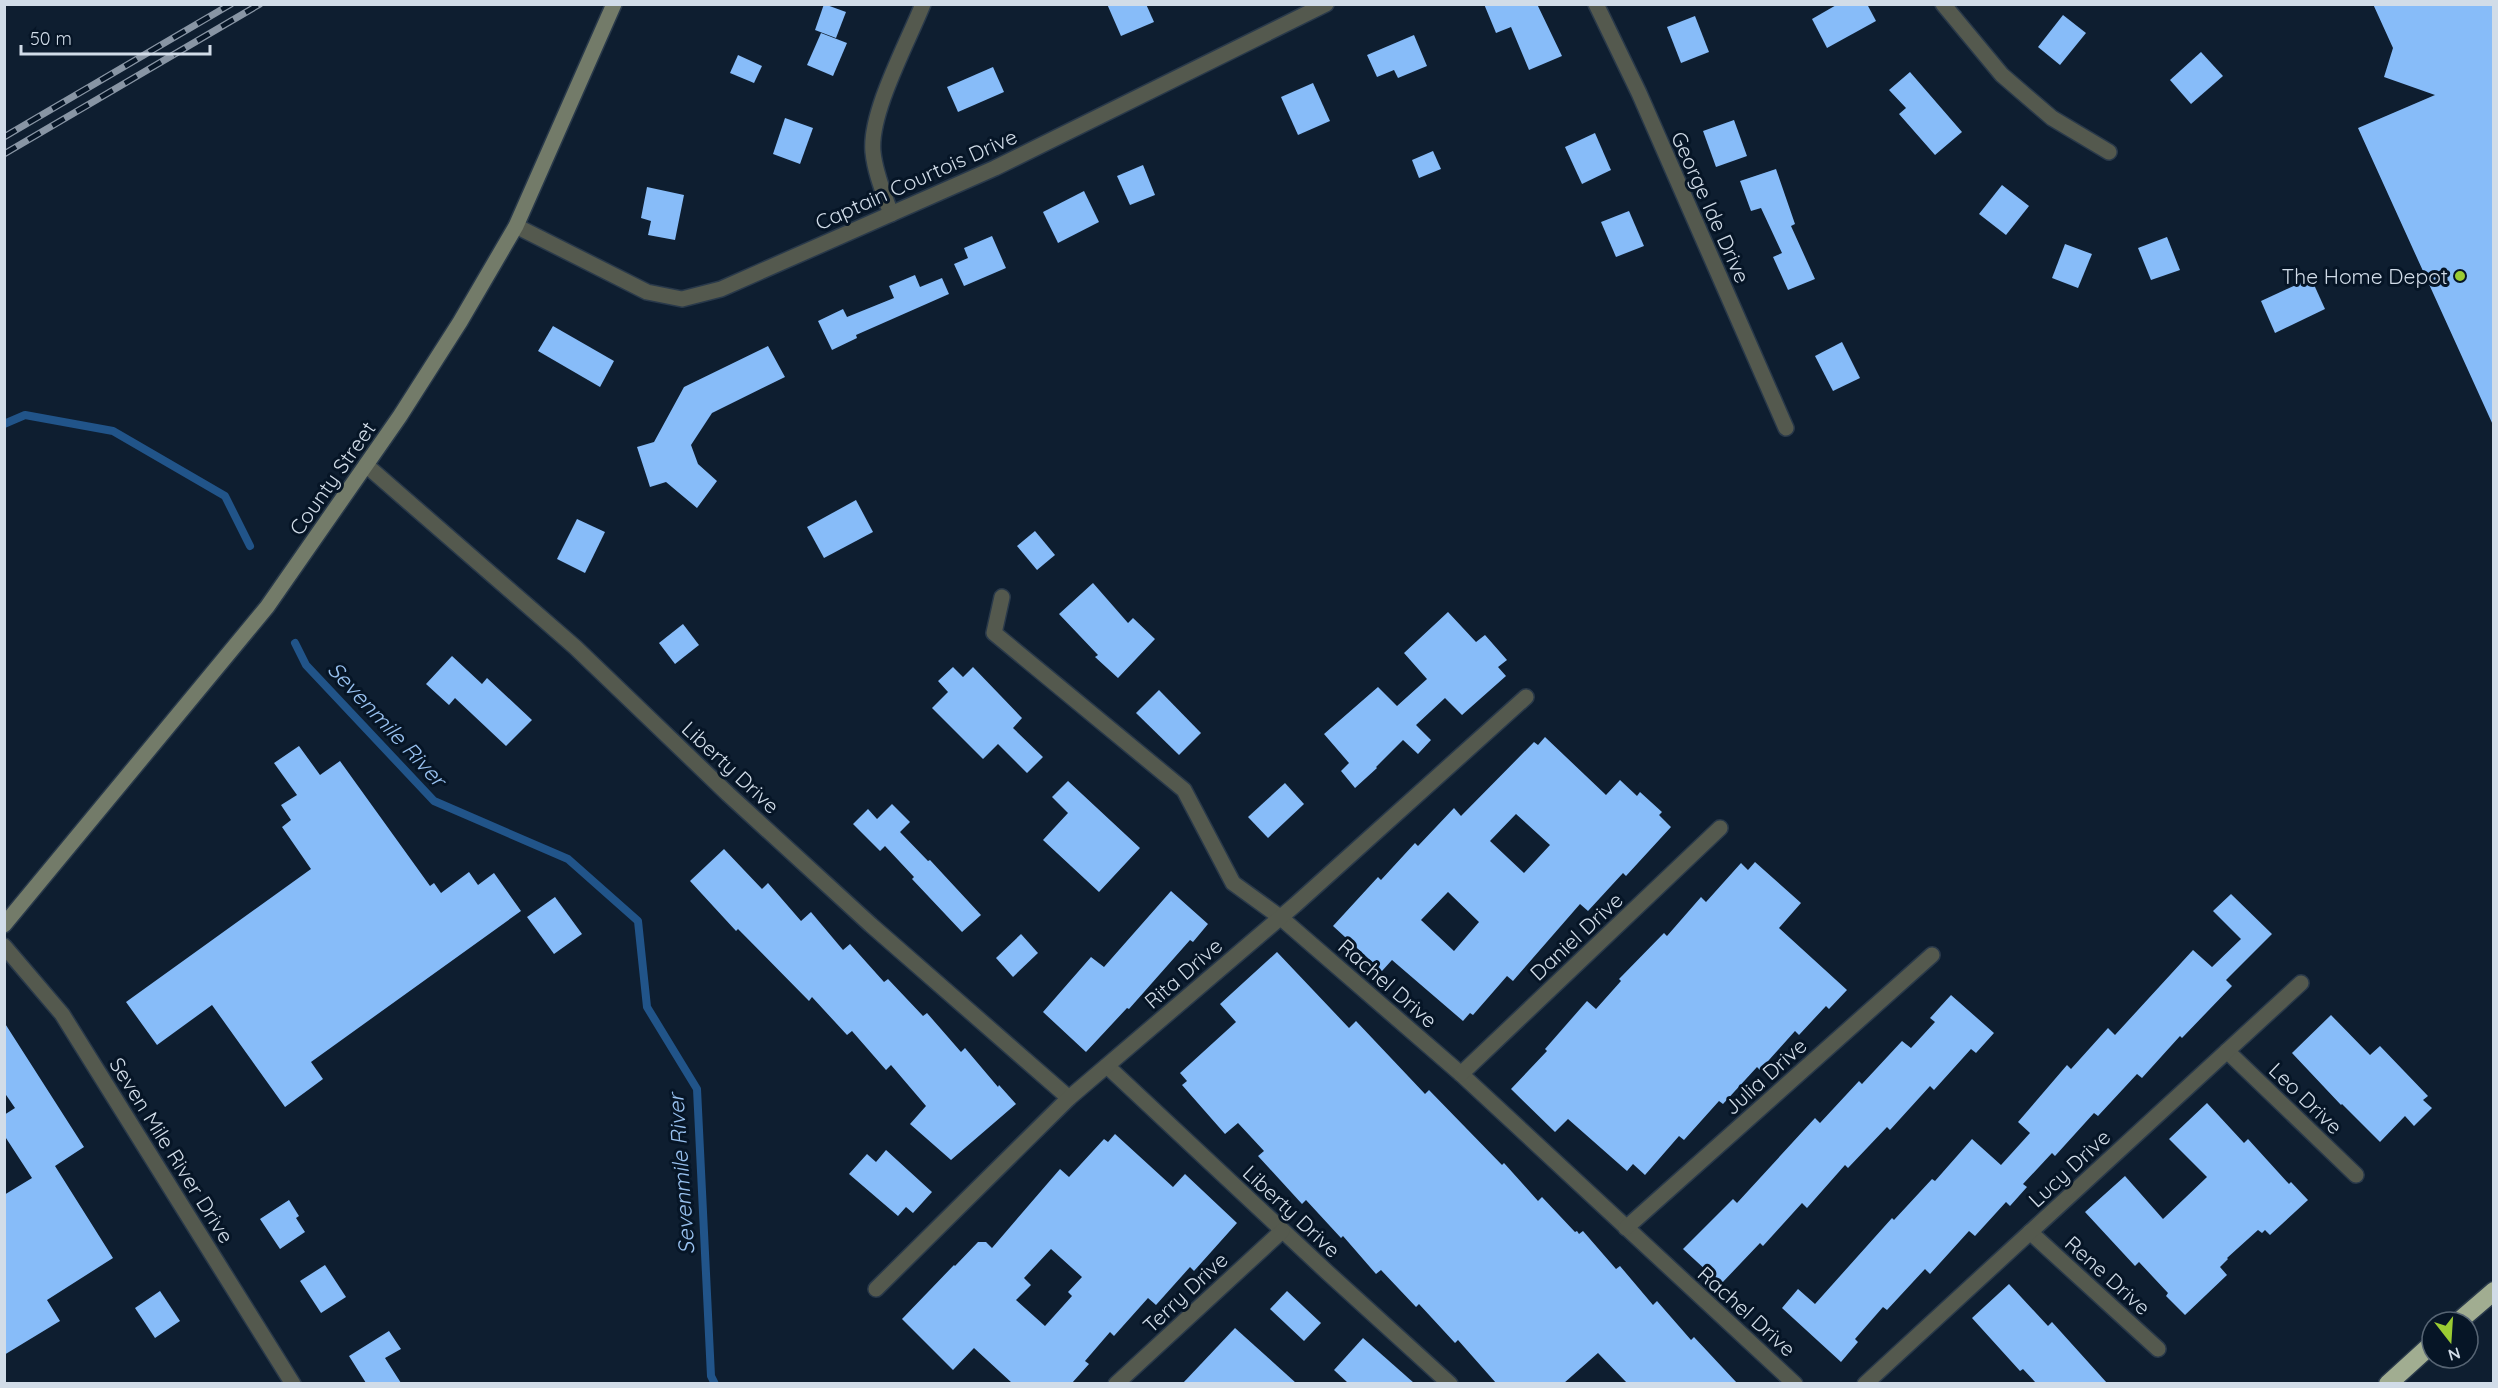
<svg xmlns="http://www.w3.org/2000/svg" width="2498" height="1388" viewBox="0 0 2498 1388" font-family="Quicksand,sans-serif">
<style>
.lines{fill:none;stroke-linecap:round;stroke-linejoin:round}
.stream{stroke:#215489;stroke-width:8}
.building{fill:#87bcf9;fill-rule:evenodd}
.street-casing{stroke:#29394a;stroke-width:18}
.secondary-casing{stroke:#29394a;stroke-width:18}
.highway-casing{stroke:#29394a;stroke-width:21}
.street{stroke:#54594e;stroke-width:15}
.secondary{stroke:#737b69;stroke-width:15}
.highway{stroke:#a1ad91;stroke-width:18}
.rail-casing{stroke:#8895a4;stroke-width:7}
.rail{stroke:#061526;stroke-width:4.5;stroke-dasharray:14;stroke-linecap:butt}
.poi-dot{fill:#9bcb33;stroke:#061526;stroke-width:2}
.labels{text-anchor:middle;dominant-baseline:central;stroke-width:6;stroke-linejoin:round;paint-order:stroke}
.street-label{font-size:21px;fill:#d1dce8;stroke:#061526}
.poi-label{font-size:21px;fill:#d1dce8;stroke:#061526;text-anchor:end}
.water-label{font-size:22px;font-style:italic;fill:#99c2f1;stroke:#061526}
</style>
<rect width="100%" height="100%" fill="#0e1e30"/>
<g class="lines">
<!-- stream -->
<g class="stream">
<polyline points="4,424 25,415 113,431 225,496 250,546"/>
<polyline points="295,643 306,665 434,801 568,859 638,921 647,1007 697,1089 711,1376 715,1384"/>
</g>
</g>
<!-- building -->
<g class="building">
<polygon points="824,4 846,12 836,38 815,30"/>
<polygon points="1107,4 1146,4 1154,22 1121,36"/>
<polygon points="1484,4 1537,4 1562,56 1529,70 1511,27 1496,33"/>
<polygon points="1838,4 1867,4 1876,21 1827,48 1812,19"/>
<polygon points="2373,4 2493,4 2493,425 2358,128 2435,95 2384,77 2393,48"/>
<polygon points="2063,15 2086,33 2060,65 2038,47"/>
<polygon points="1695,16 1709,52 1681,63 1667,27"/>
<polygon points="821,33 847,43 833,76 807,65"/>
<polygon points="1414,35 1427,66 1398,78 1394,70 1377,77 1367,55"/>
<polygon points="2201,52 2223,76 2191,104 2170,80"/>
<polygon points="738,55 762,66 754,83 730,73"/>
<polygon points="993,67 1004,92 958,112 947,87"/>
<polygon points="1910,72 1962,132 1935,155 1899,114 1906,108 1889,90"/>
<polygon points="1313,83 1330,121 1298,135 1281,97"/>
<polygon points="785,118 813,128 800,164 773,154"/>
<polygon points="1734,120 1747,156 1716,167 1703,131"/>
<polygon points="1595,133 1611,170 1582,184 1565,147"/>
<polygon points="1433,151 1441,169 1419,178 1412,160"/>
<polygon points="1143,165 1155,195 1130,205 1117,176"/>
<polygon points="1776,169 1795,224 1791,226 1815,279 1788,290 1773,257 1782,253 1761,208 1751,211 1740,181"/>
<polygon points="2002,185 2029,206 2006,235 1979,214"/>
<polygon points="647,187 684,195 675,240 648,235 651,221 641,218"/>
<polygon points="1084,191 1099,222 1058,243 1043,212"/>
<polygon points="1629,211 1644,246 1616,257 1601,222"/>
<polygon points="992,236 1006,268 964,286 954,264 968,258 964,248"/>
<polygon points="2167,237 2180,270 2151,280 2138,248"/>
<polygon points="2065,244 2092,254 2078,288 2052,278"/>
<polygon points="915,275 920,287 942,278 949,294 856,335 857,338 832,350 818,321 843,309 847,317 894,298 889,286"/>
<polygon points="2311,278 2325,309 2275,333 2261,301"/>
<polygon points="553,326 614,361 600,387 538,351"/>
<polygon points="1842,342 1860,378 1833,391 1815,356"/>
<polygon points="768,346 785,377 712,413 691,445 698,464 717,481 697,508 666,482 650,487 637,447 654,442 684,387"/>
<polygon points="856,500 873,532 824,558 807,527"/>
<polygon points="577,519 605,532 585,573 557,559"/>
<polygon points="1035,531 1055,555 1037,570 1017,546"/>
<polygon points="1093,583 1128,623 1133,618 1155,639 1118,678 1095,657 1098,655 1059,614"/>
<polygon points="1448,612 1476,642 1485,635 1507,660 1498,667 1506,676 1462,715 1445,698 1416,725 1431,740 1418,754 1403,740 1376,767 1377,768 1355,788 1341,771 1349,763 1324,734 1378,687 1397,706 1427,679 1404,653"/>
<polygon points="683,624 699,645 675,664 659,643"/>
<polygon points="452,656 482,684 487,678 532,720 506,746 455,698 449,705 426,684"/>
<polygon points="953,667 963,677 973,667 1022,718 1013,728 1043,757 1027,773 998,744 983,759 932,708 948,692 938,681"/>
<polygon points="1159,690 1201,733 1179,755 1136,713"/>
<path d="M1545,737L1606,795L1620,780L1637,796L1640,792L1662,812L1659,815L1671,827L1626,876L1623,873L1588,911L1580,904L1513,981L1507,976L1473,1015L1470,1013L1463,1021L1392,960L1382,971L1333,926L1378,877L1381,880L1415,843L1418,846L1454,808L1461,816L1534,742L1538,745ZM1516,814L1550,845L1524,873L1490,841ZM1448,892L1479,922L1454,951L1421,920Z"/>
<polygon points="299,746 320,775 340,761 430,886 434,883 441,893 469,872 478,885 494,873 521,911 311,1062 323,1079 285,1107 212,1005 157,1045 126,1002 311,869 282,827 291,820 281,805 297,795 274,763"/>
<polygon points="1068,781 1140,848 1099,892 1043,840 1068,813 1052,797"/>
<polygon points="1285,783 1304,804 1268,838 1248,817"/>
<polygon points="892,804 910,822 900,832 928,861 930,860 981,915 962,932 912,879 914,877 885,846 880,851 853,824 868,809 877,819"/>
<polygon points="724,849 762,889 768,883 801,921 811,912 843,950 850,944 884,982 888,979 923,1016 927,1013 961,1052 965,1048 998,1087 999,1085 1016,1104 951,1160 910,1124 926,1106 891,1065 886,1070 852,1031 847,1035 812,997 809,1001 738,929 736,931 690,881"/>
<polygon points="1755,862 1801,903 1779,928 1847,990 1829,1009 1826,1006 1799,1035 1795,1031 1760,1070 1757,1067 1723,1104 1719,1101 1684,1140 1679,1136 1645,1175 1633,1164 1627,1171 1568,1119 1555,1132 1511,1089 1547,1051 1545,1049 1587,1001 1596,1009 1621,981 1619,979 1664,933 1667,936 1701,897 1706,902 1741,863 1748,870"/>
<polygon points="1171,891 1208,924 1193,942 1190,940 1129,1009 1127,1008 1086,1052 1043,1012 1091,957 1104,967"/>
<polygon points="2231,894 2272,934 2226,980 2232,986 2182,1038 2180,1036 2142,1078 2137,1074 2098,1116 2094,1113 2055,1156 2052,1153 2023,1184 2027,1187 2010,1206 2006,1202 1975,1236 1969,1231 1930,1274 1925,1269 1887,1310 1883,1307 1855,1339 1858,1342 1841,1362 1782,1308 1798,1289 1815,1304 1892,1218 1894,1220 1932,1179 1935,1181 1972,1139 2001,1165 2030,1133 2018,1122 2067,1065 2071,1069 2108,1028 2115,1035 2193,950 2212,967 2241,939 2213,911"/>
<polygon points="555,897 582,934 554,954 527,917"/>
<polygon points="1021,934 1038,953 1013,977 996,958"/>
<polygon points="1277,952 1349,1028 1356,1021 1425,1094 1429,1090 1502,1165 1504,1163 1538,1201 1542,1197 1575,1232 1577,1231 1579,1234 1583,1231 1616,1269 1620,1266 1653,1305 1657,1301 1691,1340 1694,1337 1737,1383 1627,1383 1598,1353 1564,1383 1496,1383 1458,1340 1455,1343 1419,1304 1416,1307 1381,1270 1376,1274 1343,1236 1341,1238 1306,1200 1302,1204 1258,1156 1264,1151 1238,1123 1225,1134 1182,1085 1187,1081 1180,1073 1236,1022 1220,1004"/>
<polygon points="1951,995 1994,1033 1976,1053 1971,1049 1934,1090 1930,1086 1890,1130 1887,1127 1848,1168 1845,1165 1807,1208 1802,1203 1763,1246 1760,1243 1721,1284 1683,1249 1733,1199 1737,1203 1815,1118 1820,1123 1859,1081 1862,1084 1902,1041 1911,1048 1935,1022 1930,1018"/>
<polygon points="2331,1015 2370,1055 2380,1046 2428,1096 2423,1100 2432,1108 2414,1126 2405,1116 2380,1142 2342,1104 2341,1105 2292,1053"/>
<polygon points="4,1022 84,1147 55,1166 113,1258 47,1300 60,1321 4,1355 4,1195 32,1178 4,1135 4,1115 15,1108 4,1092"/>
<polygon points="2207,1103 2244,1143 2248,1139 2289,1184 2291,1182 2308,1200 2270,1235 2265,1230 2262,1233 2258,1230 2227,1258 2228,1259 2220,1267 2227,1275 2185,1315 2166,1296 2168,1293 2139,1262 2135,1266 2085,1212 2125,1176 2163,1219 2207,1177 2169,1139"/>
<path d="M1115,1134L1173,1187L1185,1174L1237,1223L1194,1271L1190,1267L1156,1305L1148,1298L1114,1336L1110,1332L1085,1361L1089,1364L1072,1383H1012L974,1348L953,1370L902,1319L954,1265L955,1266L978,1242H986L992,1248L1060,1169L1069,1177L1104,1139L1108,1142ZM1051,1249L1082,1277L1068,1292L1072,1296L1045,1326L1016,1300L1031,1285L1024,1278Z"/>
<polygon points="886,1150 932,1192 913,1213 906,1207 898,1216 849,1174 867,1154 876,1162"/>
<polygon points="289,1200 299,1216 296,1218 305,1232 280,1249 260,1219"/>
<polygon points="325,1265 346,1297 321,1313 300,1281"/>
<polygon points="2009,1284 2048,1326 2052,1322 2107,1383 2036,1383 2023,1369 2020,1371 1972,1318"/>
<polygon points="160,1291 180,1321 155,1338 135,1308"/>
<polygon points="1287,1291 1321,1323 1304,1341 1270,1309"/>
<polygon points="1235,1328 1296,1383 1183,1383"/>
<polygon points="389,1331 401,1349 385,1358 401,1383 366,1383 349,1356"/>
<polygon points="1363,1338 1414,1383 1348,1383 1334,1370"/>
</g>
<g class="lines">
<!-- street casing -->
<g class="street-casing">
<g id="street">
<polyline points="1596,4 1639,93 1786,428"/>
<polyline points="1943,4 2002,75 2052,118 2109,152"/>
<path d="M891,214C884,194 875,173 873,152C869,113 908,42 923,4"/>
<polyline points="516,226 647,292 682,299 721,289 995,168 1326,4"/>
<polyline points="366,465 575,647 728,794 871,925 1069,1098"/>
<polyline points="1002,597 994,633 1184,790 1233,883 1280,917 1461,1074 1795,1384"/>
<polyline points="4,946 62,1014 293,1384"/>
<polyline points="2227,1051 2356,1175"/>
<polyline points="1107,1066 1327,1272 1450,1384"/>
<polyline points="1461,1074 1720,828"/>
<polyline points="1626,1228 1932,955"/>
<polyline points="2030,1232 2158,1349"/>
<polyline points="876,1289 1069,1098 1295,905 1526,697"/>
<polyline points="1116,1384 1282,1231"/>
<polyline points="1865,1384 2301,983"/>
</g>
</g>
<!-- secondary casing -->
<g class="secondary-casing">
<polyline id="secondary" points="4,925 267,607 400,416 460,322 516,226 614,4"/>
</g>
<!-- highway casing -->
<g class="highway-casing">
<g id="highway">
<polyline points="2458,1322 2494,1291"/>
<polyline points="2388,1384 2432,1344"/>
</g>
</g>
<!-- street -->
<use href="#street" class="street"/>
<!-- secondary -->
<use href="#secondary" class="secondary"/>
<!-- highway -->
<use href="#highway" class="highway"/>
<!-- rail casing -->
<g class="rail-casing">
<g id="rail">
<polyline points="4,137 231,4"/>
<polyline points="4,154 260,4"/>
</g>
</g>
<!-- rail -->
<use href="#rail" class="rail"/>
</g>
<!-- markers -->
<circle class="poi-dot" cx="2460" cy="276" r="6"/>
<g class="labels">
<!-- street labels -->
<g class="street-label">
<text transform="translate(916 179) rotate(-24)">Captain Courtois Drive</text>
<text transform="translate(1711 207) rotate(66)">George Ide Drive</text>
<text transform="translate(332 478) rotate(-55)">County Street</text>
<text transform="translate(731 767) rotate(43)">Liberty Drive</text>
<text transform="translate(1576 936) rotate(-43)">Daniel Drive</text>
<text transform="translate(1183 973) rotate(-41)">Rita Drive</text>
<text transform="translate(1388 983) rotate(41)">Rachel Drive</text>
<text transform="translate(1765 1076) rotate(-42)">Julia Drive</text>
<text transform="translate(2306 1098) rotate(44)">Leo Drive</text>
<text transform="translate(172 1150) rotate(58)">Seven Mile River Drive</text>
<text transform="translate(2069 1168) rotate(-43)">Lucy Drive</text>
<text transform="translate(1292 1211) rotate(43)">Liberty Drive</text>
<text transform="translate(2108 1275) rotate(42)">Rene Drive</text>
<text transform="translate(1185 1292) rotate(-43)">Terry Drive</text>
<text transform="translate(1747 1311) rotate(42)">Rachel Drive</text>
</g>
<!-- poi labels -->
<g class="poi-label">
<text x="2448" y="276">The Home Depot</text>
</g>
<!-- water labels -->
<g class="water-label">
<text transform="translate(387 724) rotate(47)">Sevenmile River</text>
<text transform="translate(681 1174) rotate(-94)">Sevenmile River</text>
</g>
</g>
<!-- border -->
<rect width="2498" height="1388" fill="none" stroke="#d1dce8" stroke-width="12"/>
<!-- north arrow -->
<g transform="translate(2450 1340) rotate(163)"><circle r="28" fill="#061526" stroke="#576574" stroke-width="1.5"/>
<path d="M0-4.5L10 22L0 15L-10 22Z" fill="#9bcb33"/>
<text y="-9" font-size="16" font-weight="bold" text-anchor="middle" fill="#d1dce8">N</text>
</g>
<!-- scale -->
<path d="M21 45v9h189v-9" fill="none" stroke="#d1dce8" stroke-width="3"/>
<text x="30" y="45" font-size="18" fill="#d1dce8" stroke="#061526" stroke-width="4.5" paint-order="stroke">50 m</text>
</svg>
